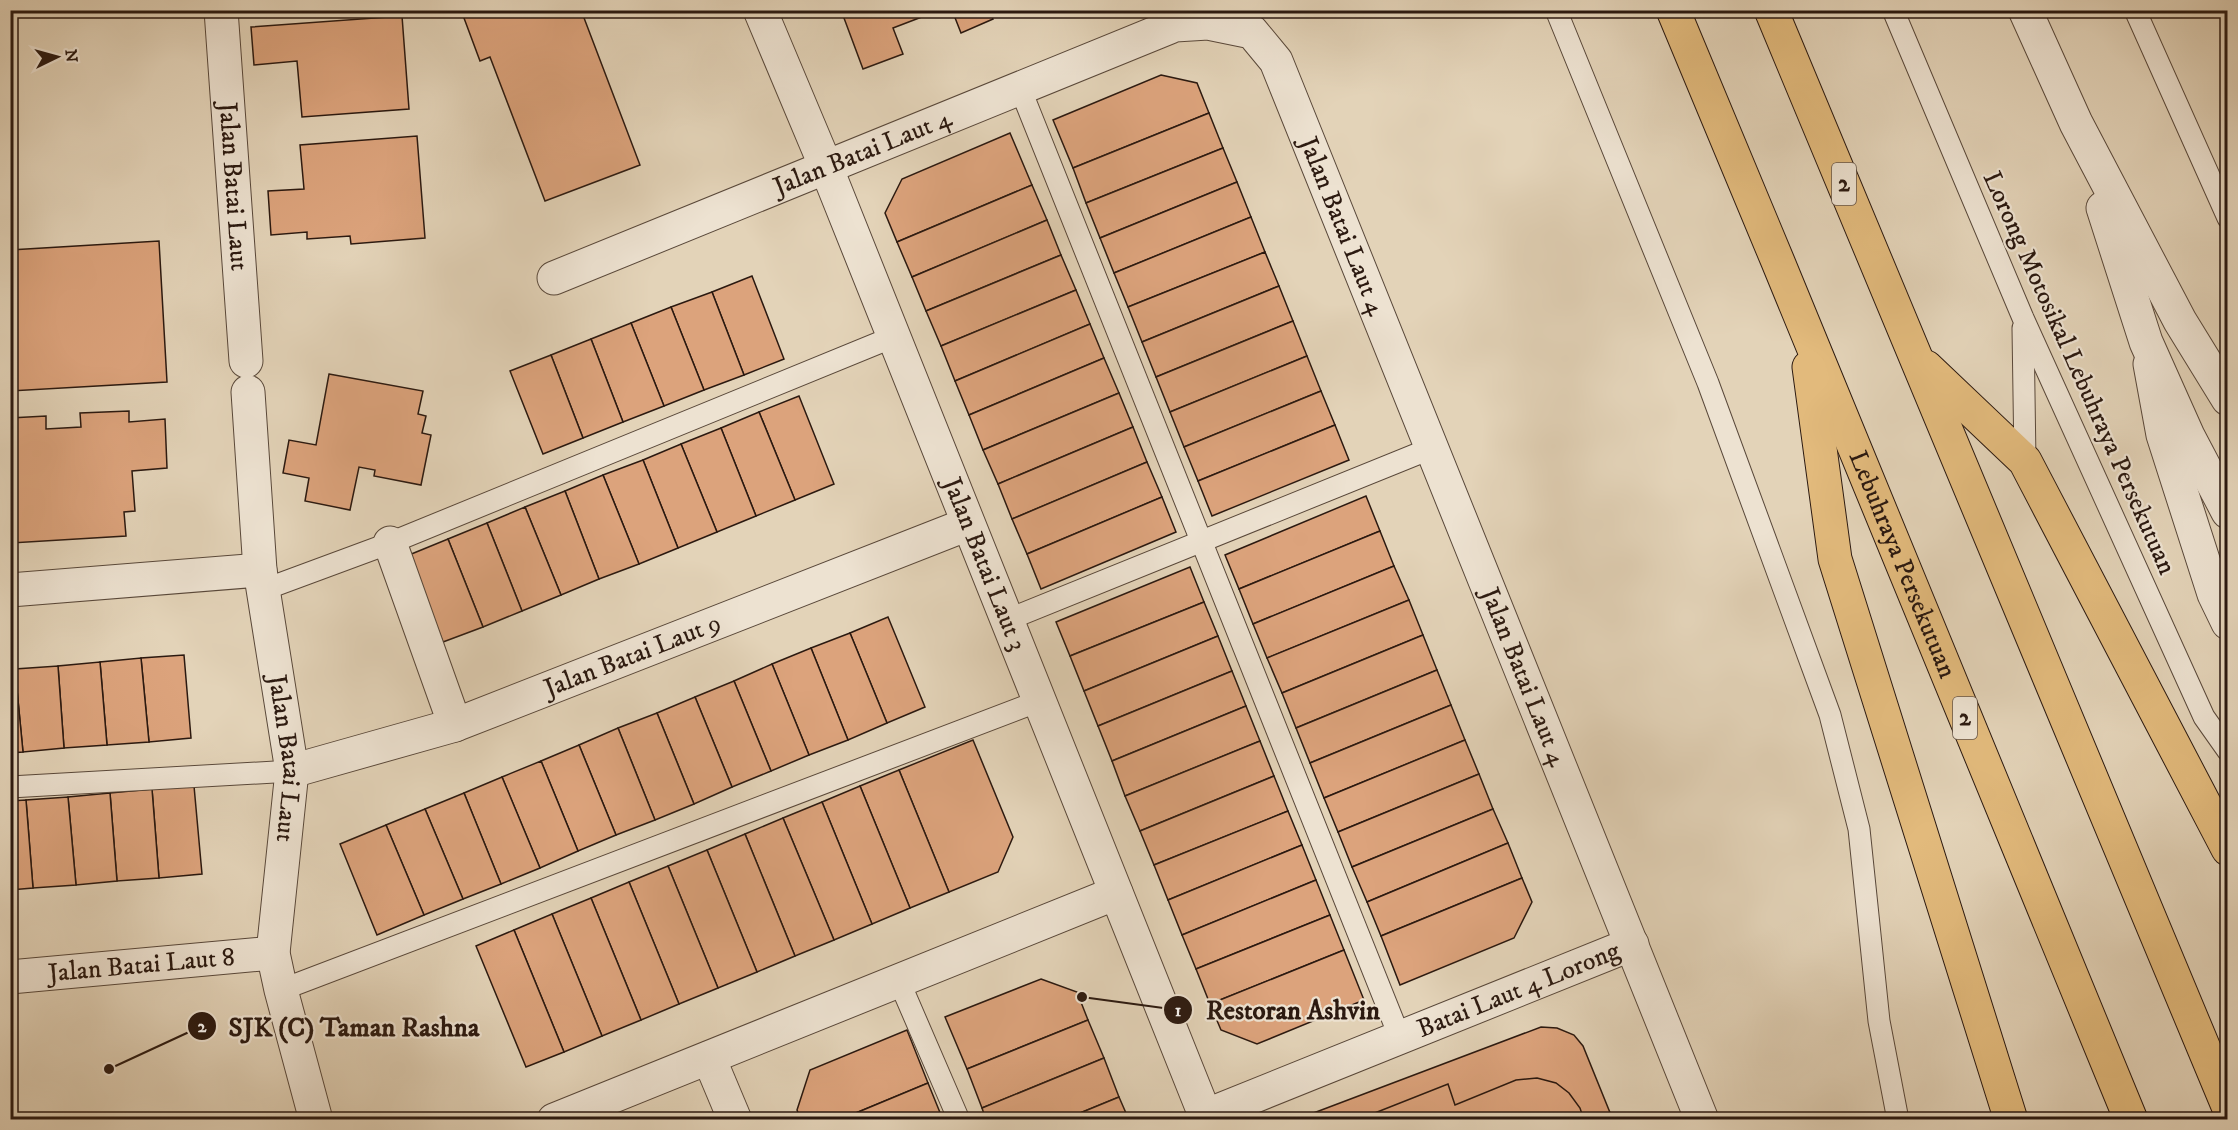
<svg xmlns="http://www.w3.org/2000/svg" width="2238" height="1130" viewBox="0 0 2238 1130" font-family="'IM FELL DW Pica',serif">
<style>
.building{fill:#dca37c;stroke:#2b1910;stroke-width:1.5}
.lines{fill:none;stroke-linecap:round;stroke-linejoin:round}
.service-casing{stroke:#59483a;stroke-width:23}
.minor-casing{stroke:#59483a;stroke-width:35}
.tertiary-casing{stroke:#59483a;stroke-width:35}
.trunk-casing{stroke:#2b1910;stroke-width:35}
.service{stroke:#ede2d1;stroke-width:21}
.minor{stroke:#ede2d1;stroke-width:33}
.tertiary{stroke:#ede2d1;stroke-width:33}
.trunk{stroke:#e2ba7c;stroke-width:33}
.labels{text-anchor:middle;dominant-baseline:central;stroke-width:4.5;stroke-linejoin:round;paint-order:stroke}
.shield{fill:#ede2d1;stroke:#65554a;stroke-width:1.5}
.shield-label{font-size:24px;font-weight:bold;fill:#2b1910}
.street-label{font-size:26px;fill:#2b1910;stroke:#ede2d1}
.leader{fill:none;stroke:#2b1910;stroke-width:2}
.callout-dot{fill:#2b1910;stroke:#ede2d1;stroke-width:2}
.mark-label{font-size:18px;text-anchor:middle;font-weight:bold;fill:#fff}
.callout-label{font-size:27px;text-anchor:middle;font-weight:bold;fill:#2b1910;stroke:#ede2d1;stroke-width:4.5;stroke-linejoin:round;paint-order:stroke}
</style>
<rect width="100%" height="100%" fill="#e3d3b8"/>
<filter id="stains"><feTurbulence type="fractalNoise" baseFrequency=".00333" numOctaves="4"/><feColorMatrix values="0 0 0 0 .2 0 0 0 0 .09 0 0 0 0 .02 0 0 0 .5 -.17"/></filter>
<radialGradient id="worn" r=".72"><stop offset=".6" stop-color="#630" stop-opacity="0"/><stop offset="1" stop-color="#630" stop-opacity=".3"/></radialGradient>
<!-- building -->
<g class="building">
<polygon points="461,10 581,10 640,165 545,201 490,57 480,61"/>
<polygon points="841,10 940,10 893,28 903,54 863,69"/>
<polygon points="952,10 989,10 993,19 961,33"/>
<polygon points="402,16 409,109 302,117 297,61 254,65 251,27"/>
<polygon points="1161,75 1197,83 1209,113 1073,168 1053,120"/>
<polygon points="1209,113 1223,148 1086,203 1073,168"/>
<polygon points="1010,133 1032,185 897,242 885,213 902,179"/>
<polygon points="417,136 425,238 351,244 350,236 307,239 307,232 271,235 268,191 304,189 300,145"/>
<polygon points="1223,148 1237,182 1100,238 1086,203"/>
<polygon points="1237,182 1251,217 1114,273 1100,238"/>
<polygon points="1032,185 1047,220 912,277 897,242"/>
<polygon points="1251,217 1265,252 1128,307 1114,273"/>
<polygon points="1047,220 1061,255 926,311 912,277"/>
<polygon points="159,241 167,382 10,391 10,250"/>
<polygon points="1265,252 1279,286 1142,342 1128,307"/>
<polygon points="1061,255 1076,290 941,346 926,311"/>
<polygon points="752,276 784,359 744,375 712,292"/>
<polygon points="1279,286 1293,321 1156,377 1142,342"/>
<polygon points="1076,290 1090,324 955,381 941,346"/>
<polygon points="712,292 744,375 704,390 671,307"/>
<polygon points="671,307 704,390 664,406 631,323"/>
<polygon points="1293,321 1307,356 1170,412 1156,377"/>
<polygon points="631,323 664,406 623,422 591,339"/>
<polygon points="1090,324 1104,358 969,415 955,381"/>
<polygon points="591,339 623,422 583,438 551,355"/>
<polygon points="551,355 583,438 543,454 510,371"/>
<polygon points="1307,356 1321,391 1184,447 1170,412"/>
<polygon points="1104,358 1119,393 983,450 969,415"/>
<polygon points="329,374 423,391 418,414 426,416 422,433 431,435 421,485 374,476 375,470 359,467 350,510 305,501 309,478 283,473 289,440 316,445"/>
<polygon points="1321,391 1335,425 1198,481 1184,447"/>
<polygon points="1119,393 1133,427 998,484 983,450"/>
<polygon points="799,396 834,484 795,500 759,412"/>
<polygon points="129,411 129,422 165,419 167,468 132,471 135,511 124,512 126,536 11,543 10,418 46,416 46,429 81,427 80,413"/>
<polygon points="759,412 795,500 756,516 721,428"/>
<polygon points="1335,425 1349,460 1212,516 1198,481"/>
<polygon points="1133,427 1147,462 1012,519 998,484"/>
<polygon points="721,428 756,516 717,532 681,444"/>
<polygon points="681,444 717,532 678,548 643,460"/>
<polygon points="643,460 678,548 639,564 603,475"/>
<polygon points="1147,462 1162,497 1027,554 1012,519"/>
<polygon points="603,475 639,564 599,579 565,491"/>
<polygon points="565,491 599,579 561,595 525,507"/>
<polygon points="1366,496 1380,531 1239,589 1225,555"/>
<polygon points="1162,497 1176,532 1041,589 1027,554"/>
<polygon points="525,507 561,595 522,611 487,523"/>
<polygon points="487,523 522,611 483,627 448,539"/>
<polygon points="1380,531 1394,566 1253,624 1239,589"/>
<polygon points="448,539 483,627 443,642 409,555"/>
<polygon points="1394,566 1409,600 1267,658 1253,624"/>
<polygon points="1190,567 1204,602 1070,656 1056,622"/>
<polygon points="1409,600 1423,635 1282,693 1267,658"/>
<polygon points="1204,602 1218,636 1084,691 1070,656"/>
<polygon points="888,617 925,707 887,723 850,633"/>
<polygon points="850,633 887,723 848,740 811,648"/>
<polygon points="1423,635 1437,670 1296,728 1282,693"/>
<polygon points="1218,636 1232,671 1098,726 1084,691"/>
<polygon points="811,648 848,740 809,755 772,664"/>
<polygon points="184,655 191,738 149,742 141,658"/>
<polygon points="141,658 149,742 107,745 100,662"/>
<polygon points="100,662 107,745 64,748 58,666"/>
<polygon points="772,664 809,755 771,771 734,681"/>
<polygon points="58,666 64,748 23,752 15,669"/>
<polygon points="15,669 23,752 10,753 10,670"/>
<polygon points="1437,670 1451,705 1310,763 1296,728"/>
<polygon points="1232,671 1246,706 1112,761 1098,726"/>
<polygon points="734,681 771,771 732,787 695,697"/>
<polygon points="695,697 732,787 694,804 657,713"/>
<polygon points="1451,705 1465,740 1324,798 1310,763"/>
<polygon points="1246,706 1260,741 1125,796 1112,761"/>
<polygon points="657,713 694,804 655,820 618,728"/>
<polygon points="618,728 655,820 616,835 579,745"/>
<polygon points="973,740 1013,837 998,872 949,892 899,770"/>
<polygon points="1465,740 1479,774 1338,832 1324,798"/>
<polygon points="1260,741 1274,776 1140,831 1125,796"/>
<polygon points="579,745 616,835 578,851 541,761"/>
<polygon points="541,761 578,851 540,868 502,777"/>
<polygon points="899,770 949,892 910,908 860,786"/>
<polygon points="1479,774 1493,809 1352,867 1338,832"/>
<polygon points="1274,776 1288,811 1154,865 1140,831"/>
<polygon points="502,777 540,868 501,884 464,793"/>
<polygon points="194,786 202,874 159,878 152,789"/>
<polygon points="860,786 910,908 872,924 822,802"/>
<polygon points="152,789 159,878 117,881 110,793"/>
<polygon points="110,793 117,881 76,885 68,797"/>
<polygon points="464,793 501,884 463,899 425,809"/>
<polygon points="68,797 76,885 33,888 26,800"/>
<polygon points="26,800 33,888 10,890 10,801"/>
<polygon points="822,802 872,924 834,940 783,818"/>
<polygon points="425,809 463,899 424,915 386,825"/>
<polygon points="1493,809 1508,843 1367,902 1352,867"/>
<polygon points="1288,811 1302,845 1168,900 1154,865"/>
<polygon points="783,818 834,940 795,956 745,834"/>
<polygon points="386,825 424,915 377,935 340,844"/>
<polygon points="745,834 795,956 757,972 707,850"/>
<polygon points="1508,843 1522,878 1381,936 1367,902"/>
<polygon points="1302,845 1316,880 1182,935 1168,900"/>
<polygon points="707,850 757,972 718,988 668,866"/>
<polygon points="668,866 718,988 679,1004 629,882"/>
<polygon points="1522,878 1532,902 1514,938 1400,985 1381,936"/>
<polygon points="1316,880 1330,915 1196,969 1182,935"/>
<polygon points="629,882 679,1004 641,1020 591,898"/>
<polygon points="591,898 641,1020 602,1036 552,914"/>
<polygon points="552,914 602,1036 564,1052 514,930"/>
<polygon points="1330,915 1344,950 1210,1004 1196,969"/>
<polygon points="514,930 564,1052 526,1067 476,946"/>
<polygon points="1344,950 1364,1000 1257,1044 1221,1030 1210,1004"/>
<polygon points="1041,979 1077,992 1088,1020 967,1069 945,1017"/>
<polygon points="1088,1020 1104,1058 982,1108 967,1069"/>
<polygon points="1541,1027 1557,1028 1574,1035 1583,1046 1613,1120 1295,1120"/>
<polygon points="907,1030 928,1083 839,1120 801,1120 797,1110 810,1070"/>
<polygon points="1104,1058 1119,1097 1063,1120 986,1120 982,1108"/>
<polygon points="1537,1078 1556,1083 1569,1093 1580,1108 1584,1120 1357,1120 1448,1084 1455,1105 1516,1080"/>
<polygon points="928,1083 943,1120 839,1120"/>
<polygon points="1119,1097 1129,1120 1063,1120"/>
</g>
<g class="lines">
<!-- service casing -->
<g class="service-casing">
<g id="service">
<polyline points="1556,10 1708,383 1830,715 1859,829 1879,1021 1898,1120"/>
<polyline points="1893,10 2023,318 2204,717 2228,751"/>
<polyline points="2135,10 2228,218"/>
<polyline points="1020,88 1400,1038"/>
<polyline points="2023,328 2025,461"/>
<polyline points="263,590 390,543 893,337"/>
<polyline points="1007,620 1432,448"/>
<polyline points="10,787 292,771"/>
<polyline points="899,981 959,1120"/>
<polyline points="281,990 1039,701"/>
</g>
</g>
<!-- minor casing -->
<g class="minor-casing">
<g id="minor">
<path id="s1" d="M221,10L246,361"/>
<path id="s2" d="M760,10L826,167L1207,1120"/>
<path id="s3" d="M554,278L1175,25L1208,23L1252,32L1276,61L1702,1120"/>
<polyline points="2150,364 2163,435 2214,594 2228,623"/>
<path id="s4" d="M248,392L260,570L292,771L273,953L281,990L316,1120"/>
<polyline points="390,543 455,725"/>
<polyline points="10,590 260,570"/>
<path id="s5" d="M292,771L455,725L968,524"/>
<path id="s6" d="M10,977L273,953"/>
<polyline points="709,1058 735,1120"/>
<path id="s7" d="M1205,1116L1632,944"/>
<polyline points="554,1120 1116,893"/>
</g>
</g>
<!-- tertiary casing -->
<g class="tertiary-casing">
<g id="tertiary">
<polyline points="2025,10 2076,123 2180,321 2228,399"/>
<polyline points="2103,208 2146,342 2188,436 2228,512"/>
</g>
</g>
<!-- trunk casing -->
<g class="trunk-casing">
<g id="trunk">
<path id="s8" d="M1673,10C1828,379 1978,750 2131,1120"/>
<polyline points="1771,10 2228,1106"/>
<polyline points="1809,367 1835,559 2011,1120"/>
<polyline points="1926,367 2025,461 2228,849"/>
</g>
</g>
<!-- service -->
<use href="#service" class="service"/>
<!-- minor -->
<use href="#minor" class="minor"/>
<!-- tertiary -->
<use href="#tertiary" class="tertiary"/>
<!-- trunk -->
<use href="#trunk" class="trunk"/>
</g>
<g class="labels">
<!-- shield labels -->
<g class="shield">
<rect x="1832" y="163" width="24" height="42" rx="4.5"/>
<rect x="1953" y="697" width="24" height="42" rx="4.5"/>
</g>
<g class="shield-label">
<text x="1844" y="184">2</text>
<text x="1965" y="718">2</text>
</g>
<!-- street labels -->
<g class="street-label">
<text stroke="none"><textPath href="#s3" startOffset="333">Jalan Batai Laut 4</textPath></text>
<text stroke="none"><textPath href="#s1" startOffset="177">Jalan Batai Laut</textPath></text>
<text stroke="none"><textPath href="#s3" startOffset="964">Jalan Batai Laut 4</textPath></text>
<text transform="translate(2079 373) rotate(66)">Lorong Motosikal Lebuhraya Persekutuan</text>
<text stroke="none"><textPath href="#s2" startOffset="598">Jalan Batai Laut 3</textPath></text>
<text stroke="none"><textPath href="#s8" startOffset="600">Lebuhraya Persekutuan</textPath></text>
<text stroke="none"><textPath href="#s5" startOffset="360">Jalan Batai Laut 9</textPath></text>
<text stroke="none"><textPath href="#s3" startOffset="1450">Jalan Batai Laut 4</textPath></text>
<text stroke="none"><textPath href="#s4" startOffset="369">Jalan Batai Laut</textPath></text>
<text stroke="none"><textPath href="#s6" startOffset="132">Jalan Batai Laut 8</textPath></text>
<text stroke="none"><textPath href="#s7" startOffset="338">Batai Laut 4 Lorong</textPath></text>
</g>
</g>
<!-- callouts -->
<path class="leader" d="M1082 997L1178 1010M109 1069L202 1026"/>
<g class="callout-dot">
<circle cx="1082" cy="997" r="6"/>
<circle cx="109" cy="1069" r="6"/>
<circle cx="1178" cy="1010" r="15"/>
<circle cx="202" cy="1026" r="15"/>
</g>
<g class="mark-label">
<text x="1178" y="1016">1</text>
<text x="202" y="1032">2</text>
</g>
<g class="callout-label">
<text x="1293" y="1019">Restoran Ashvin</text>
<text x="354" y="1036">SJK (C) Taman Rashna</text>
</g>
<!-- margin -->
<rect width="2238" height="1130" fill="none" stroke="#e3d3b8" stroke-width="36"/>
<rect x="12" y="12" width="2214" height="1106" fill="none" stroke="#2b1910" stroke-width="3"/>
<rect x="18" y="18" width="2202" height="1094" fill="none" stroke="#2b1910" stroke-width="1.5"/>
<!-- north arrow -->
<g transform="translate(57 57) rotate(85)" stroke="#ede2d1" stroke-width="4.5" paint-order="stroke">
<path d="M0-4.5L10 22L0 15L-10 22Z" fill="#2b1910"/>
<text y="-9" font-size="16" font-weight="bold" text-anchor="middle" fill="#2b1910">N</text>
</g>
<rect width="100%" height="100%" filter="url(#stains)"/>
<rect width="100%" height="100%" fill="url(#worn)"/>
</svg>
